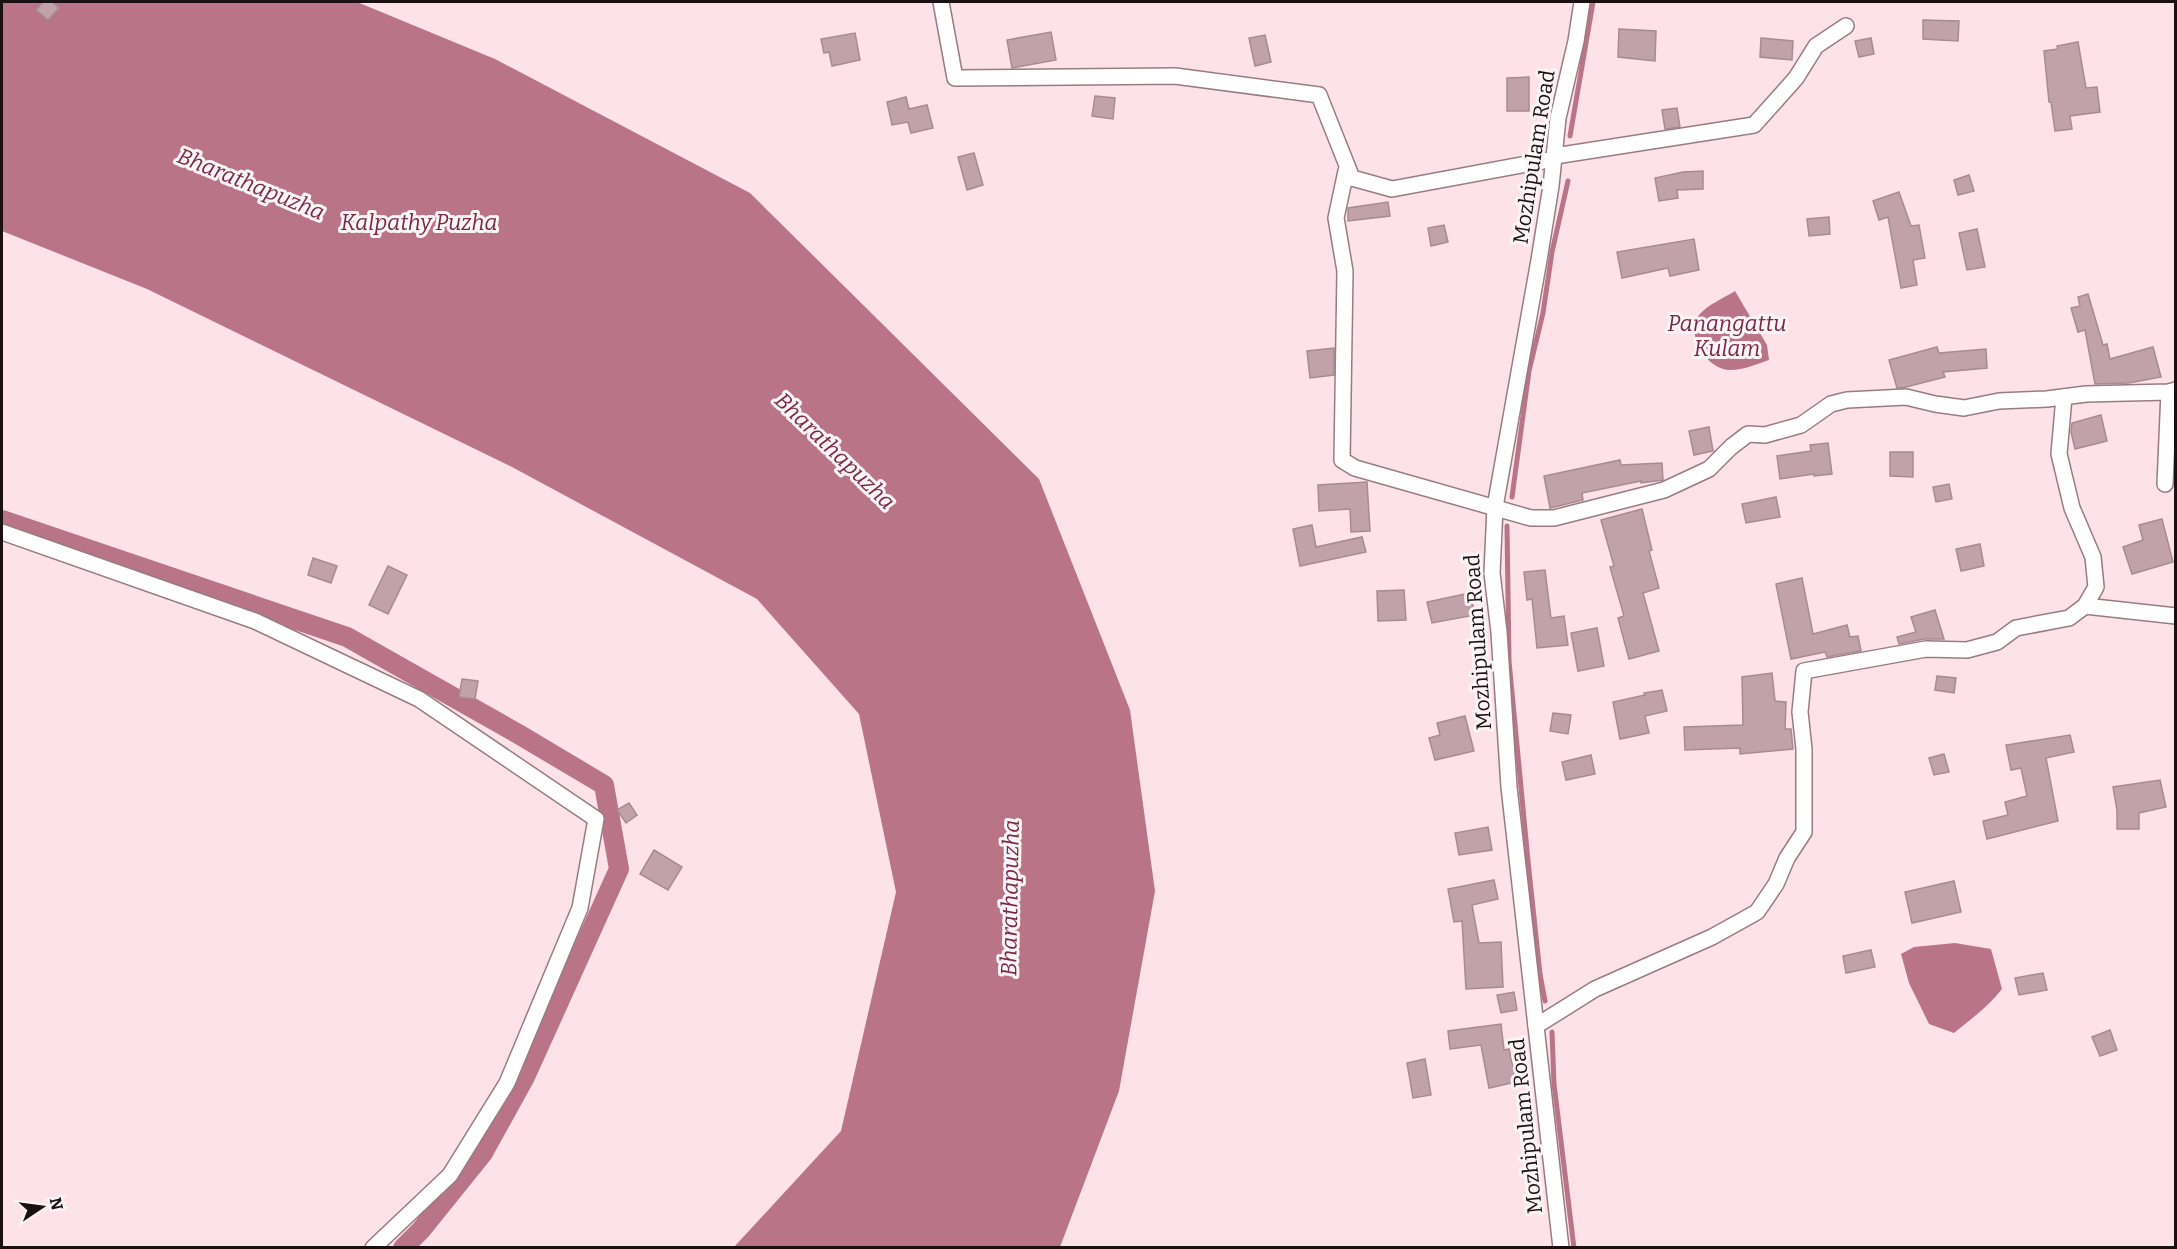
<svg xmlns="http://www.w3.org/2000/svg" width="2177" height="1249" viewBox="0 0 2177 1249" font-family="Bitter,serif">
<style>
.water{fill:#b97488}
.lines{fill:none;stroke-linecap:round;stroke-linejoin:round}
.stream{stroke:#b97488;stroke-width:5}
.canal{stroke:#b97488;stroke-width:20}
.building{fill:#c1a2aa;stroke:#a98a92;stroke-width:1.5}
.street-casing{stroke:#997b83;stroke-width:18}
.street{stroke:#fff;stroke-width:15}
.labels{text-anchor:middle;dominant-baseline:central;stroke-width:6;stroke-linejoin:round;paint-order:stroke}
.street-label{font-size:21px;fill:#1b1013;stroke:#fcf5f7}
.water-label{font-size:22px;font-style:italic;fill:#7b2746;stroke:#fcf5f7}
</style>
<rect width="100%" height="100%" fill="#fde2e9"/>
<!-- water -->
<g class="water">
<polygon points="2,2 357,2 495,59 750,193 1039,479 1130,710 1155,891 1119,1091 1060,1247 734,1247 841,1131 896,892 859,714 757,599 512,467 147,289 2,231"/>
<path d="M1735,291L1767,345L1769,360C1757,364 1741,371 1728,370C1706,368 1685,334 1699,315C1707,305 1724,298 1735,291Z"/>
<path d="M1955,943L1991,949L2002,989C1989,1006 1971,1019 1954,1033L1929,1024L1909,983L1901,954L1914,947Z"/>
</g>
<g class="lines">
<!-- stream -->
<g class="stream">
<polyline points="1570,136 1593,2"/>
<polyline points="1512,497 1529,371 1543,313 1552,252 1568,181"/>
<polyline points="1507,526 1509,661 1528,861 1540,974 1545,1001"/>
<polyline points="1552,1032 1554,1084 1574,1248"/>
</g>
<!-- canal -->
<polyline class="canal" points="2,520 347,637 520,735 604,785 619,869 525,1077 483,1153 421,1230 403,1248"/>
</g>
<!-- building -->
<g class="building">
<polygon points="43,2 52,2 59,8 48,20 36,10"/>
<polygon points="1923,20 1959,21 1958,41 1923,39"/>
<polygon points="1619,29 1656,31 1655,61 1618,57"/>
<polygon points="1051,32 1056,60 1012,68 1007,40"/>
<polygon points="855,33 860,60 832,66 829,52 824,53 821,39"/>
<polygon points="1265,35 1271,62 1255,66 1249,38"/>
<polygon points="1761,38 1793,41 1792,60 1760,57"/>
<polygon points="1871,38 1874,54 1859,57 1855,41"/>
<polygon points="2078,42 2086,88 2097,87 2100,112 2070,116 2072,129 2055,131 2051,102 2049,102 2044,51 2058,49 2057,46"/>
<polygon points="1529,77 1529,111 1507,111 1507,78"/>
<polygon points="1095,96 1115,98 1113,119 1092,116"/>
<polygon points="906,97 909,109 927,105 933,128 911,133 908,122 892,125 887,102"/>
<polygon points="1677,108 1680,127 1665,129 1662,110"/>
<polygon points="974,153 983,185 967,190 958,157"/>
<polygon points="1703,171 1703,189 1677,190 1678,198 1659,201 1655,178 1683,172"/>
<polygon points="1969,175 1974,191 1958,195 1954,180"/>
<polygon points="1899,192 1911,226 1919,225 1925,258 1913,260 1917,285 1901,288 1888,217 1879,220 1873,201"/>
<polygon points="1388,202 1390,216 1348,221 1348,208"/>
<polygon points="1829,217 1830,234 1809,236 1807,219"/>
<polygon points="1444,225 1448,242 1431,246 1428,228"/>
<polygon points="1977,229 1985,267 1967,270 1959,233"/>
<polygon points="1694,239 1699,270 1670,276 1668,268 1622,278 1617,252"/>
<polygon points="2088,294 2103,345 2107,344 2110,359 2153,347 2161,377 2129,383 2095,384 2085,330 2078,332 2071,308 2080,306 2078,297"/>
<polygon points="1937,347 1939,353 1986,349 1987,368 1943,372 1945,377 1906,387 1897,388 1889,360"/>
<polygon points="1334,348 1334,375 1310,378 1307,351"/>
<polygon points="2101,415 2107,441 2075,449 2071,432 2072,423"/>
<polygon points="1709,427 1713,451 1694,455 1689,431"/>
<polygon points="1828,443 1832,474 1814,476 1814,474 1780,479 1777,456 1811,451 1810,445"/>
<polygon points="1890,452 1913,452 1913,477 1890,476"/>
<polygon points="1620,460 1621,465 1662,463 1663,480 1641,483 1641,481 1582,493 1583,500 1550,508 1544,476"/>
<polygon points="1367,482 1370,531 1351,532 1350,509 1319,511 1318,485"/>
<polygon points="1949,484 1952,499 1936,502 1933,487"/>
<polygon points="1776,497 1780,517 1746,523 1742,504"/>
<polygon points="1642,509 1652,550 1649,551 1659,588 1643,593 1659,651 1629,659 1618,618 1624,616 1610,567 1614,566 1601,520"/>
<polygon points="2162,519 2173,562 2132,574 2123,547 2143,540 2139,525"/>
<polygon points="1312,525 1316,547 1362,537 1366,552 1300,566 1293,529"/>
<polygon points="1980,544 1984,566 1961,571 1956,549"/>
<polygon points="313,558 337,566 331,583 308,575"/>
<polygon points="388,566 407,575 388,614 369,605"/>
<polygon points="1545,570 1551,618 1564,616 1568,645 1537,648 1532,599 1527,600 1524,572"/>
<polygon points="1802,578 1813,634 1847,625 1850,637 1858,636 1861,651 1827,657 1825,652 1791,659 1776,584"/>
<polygon points="1404,590 1406,620 1378,621 1377,591"/>
<polygon points="1470,593 1475,615 1432,623 1427,602"/>
<polygon points="1935,610 1944,639 1924,639 1899,644 1897,637 1916,632 1911,617"/>
<polygon points="1597,628 1604,666 1578,671 1571,633"/>
<polygon points="1772,673 1775,701 1786,702 1785,729 1791,729 1793,749 1740,754 1740,748 1685,750 1684,727 1743,725 1742,677"/>
<polygon points="1937,676 1956,678 1954,693 1935,690"/>
<polygon points="462,679 478,681 475,699 459,697"/>
<polygon points="1662,690 1667,711 1645,716 1649,733 1620,739 1613,702 1645,695 1644,693"/>
<polygon points="1553,713 1571,715 1568,734 1550,731"/>
<polygon points="1465,716 1474,751 1435,760 1429,738 1440,735 1437,723"/>
<polygon points="2070,735 2074,752 2046,758 2058,821 1987,839 1983,821 2008,815 2005,802 2027,796 2021,768 2011,770 2006,745"/>
<polygon points="1944,754 1949,772 1934,775 1929,758"/>
<polygon points="1591,755 1595,774 1566,780 1562,762"/>
<polygon points="2160,780 2166,807 2139,813 2139,829 2117,829 2117,810 2113,787"/>
<polygon points="629,803 637,815 626,823 617,810"/>
<polygon points="1488,827 1492,850 1459,855 1455,833"/>
<polygon points="654,850 682,867 668,890 640,874"/>
<polygon points="1494,880 1498,899 1472,905 1479,943 1501,942 1503,987 1466,989 1462,921 1454,922 1448,889"/>
<polygon points="1954,881 1961,912 1912,923 1905,892"/>
<polygon points="1871,950 1875,967 1846,973 1843,956"/>
<polygon points="2043,973 2047,990 2019,995 2015,978"/>
<polygon points="1514,992 1517,1010 1501,1013 1497,995"/>
<polygon points="1501,1024 1504,1050 1509,1049 1516,1082 1489,1088 1481,1045 1450,1049 1448,1031"/>
<polygon points="2110,1030 2117,1050 2100,1056 2092,1037"/>
<polygon points="1425,1059 1431,1095 1413,1098 1407,1063"/>
</g>
<g class="lines">
<!-- street casing -->
<g class="street-casing">
<g id="street">
<polyline points="941,2 955,78 1175,76 1319,95 1352,178 1392,189 1554,159 1555,156 1754,125 1796,78 1816,46 1846,26"/>
<polyline points="1352,178 1346,171 1336,218 1345,271 1342,460 1355,468 1531,518 1554,518 1664,490 1709,469 1731,447 1748,434 1765,435 1801,425 1831,404 1847,400 1906,397 1935,404 1964,408 1999,401 2047,399 2086,394 2169,392 2176,390"/>
<polyline points="2165,484 2169,392"/>
<polyline points="2,532 255,621 419,699 596,819 580,908 507,1083 450,1175 373,1248"/>
<polyline points="2085,606 2176,616"/>
<polyline points="1536,1026 1595,989 1712,937 1757,912 1776,884 1787,858 1804,832 1804,749 1800,712 1804,671 1926,649 1967,650 1997,642 2016,628 2069,618 2085,606 2096,587 2093,557 2072,508 2059,454 2064,397"/>
<polyline points="1561,1248 1509,787 1499,632 1492,573 1495,507 1539,260 1551,186 1558,118 1576,41 1582,2"/>
</g>
</g>
<!-- street -->
<use href="#street" class="street"/>
</g>
<g class="labels">
<!-- street labels -->
<g class="street-label">
<text transform="translate(1534 157) rotate(-81)">Mozhipulam Road</text>
<text transform="translate(1478 642) rotate(-94)">Mozhipulam Road</text>
<text transform="translate(1526 1126) rotate(-96)">Mozhipulam Road</text>
</g>
<!-- water labels -->
<g class="water-label">
<text transform="translate(251 184) rotate(22)">Bharathapuzha</text>
<text x="419" y="222">Kalpathy Puzha</text>
<text x="1727" y="323">Panangattu<tspan x="1727" dy="25">Kulam</tspan></text>
<text transform="translate(835 451) rotate(44)">Bharathapuzha</text>
<text transform="translate(1010 898) rotate(-89)">Bharathapuzha</text>
</g>
</g>
<!-- border -->
<rect width="2177" height="1249" fill="none" stroke="#1b1013" stroke-width="6"/>
<!-- north arrow -->
<g transform="translate(42 1207) rotate(77)" stroke="#fcf5f7" stroke-width="4.5" paint-order="stroke">
<path d="M0-4.5L10 22L0 15L-10 22Z" fill="#1b1013"/>
<text y="-9" font-size="16" font-weight="bold" text-anchor="middle" fill="#1b1013">N</text>
</g>
</svg>
